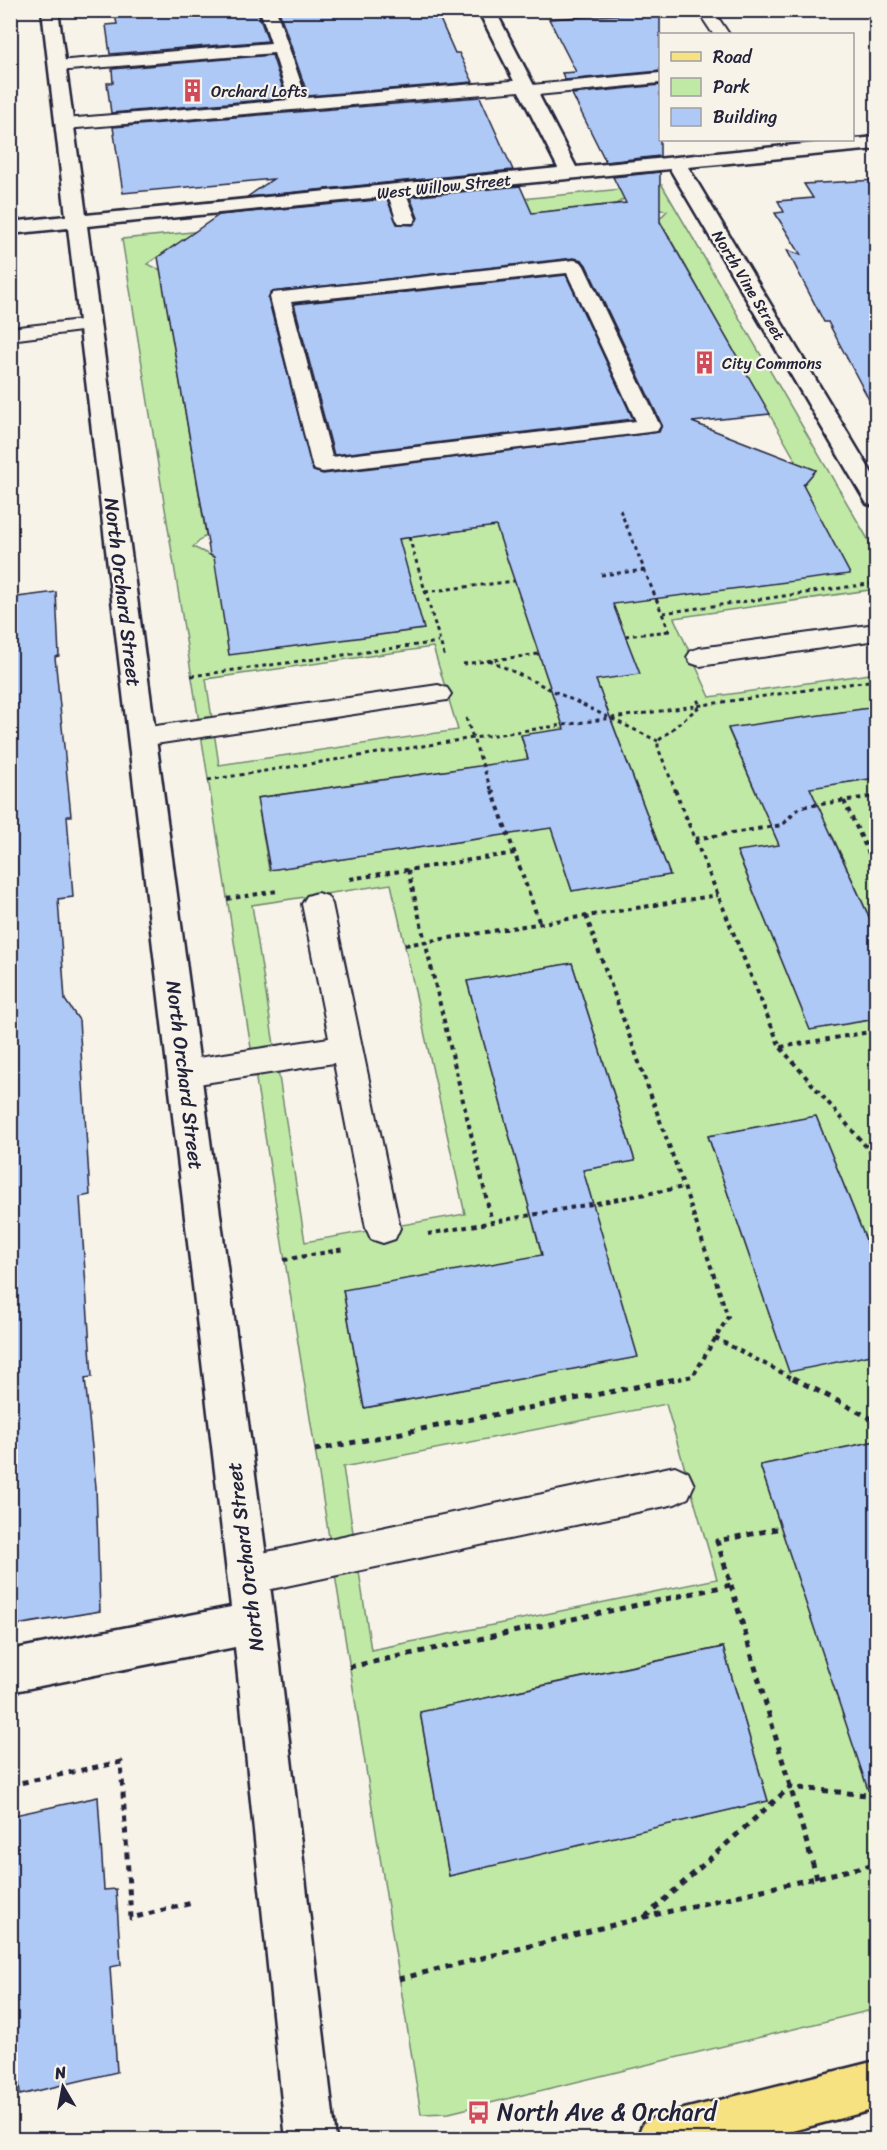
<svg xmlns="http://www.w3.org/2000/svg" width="887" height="2150" font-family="Sriracha,sans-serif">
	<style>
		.green { fill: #c0e9a5; stroke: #718670; stroke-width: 1.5; fill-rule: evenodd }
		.building { fill: #aec9f6; stroke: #22223b; stroke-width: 1.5; fill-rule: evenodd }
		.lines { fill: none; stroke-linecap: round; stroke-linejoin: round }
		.lane-casing { stroke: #22223b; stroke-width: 4 }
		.street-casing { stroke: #22223b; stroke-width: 5 }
		.primary-casing { stroke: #22223b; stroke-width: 5 }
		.path-far2 { stroke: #22223b; stroke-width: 3; stroke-dasharray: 4 4; stroke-linecap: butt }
		.path-far1 { stroke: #22223b; stroke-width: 4; stroke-dasharray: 4.5 4.5; stroke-linecap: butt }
		.path { stroke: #22223b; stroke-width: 5; stroke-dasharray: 6 6; stroke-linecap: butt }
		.lane { fill: #f7f3e8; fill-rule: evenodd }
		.street { fill: #f7f3e8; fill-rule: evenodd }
		.primary { fill: #f7e281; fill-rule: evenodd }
		.labels { text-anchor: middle; stroke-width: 4.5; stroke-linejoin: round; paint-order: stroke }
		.far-poi-label { font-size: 16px; fill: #22223b; stroke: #f7f3e8; text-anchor: start }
		.far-street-label { font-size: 16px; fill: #22223b; stroke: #f7f3e8 }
		.street-label { font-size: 20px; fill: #22223b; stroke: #f7f3e8 }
		.near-poi-label { font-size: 24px; fill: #22223b; stroke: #f7f3e8; text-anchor: start }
	</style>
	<rect width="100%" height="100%" fill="#f7f3e8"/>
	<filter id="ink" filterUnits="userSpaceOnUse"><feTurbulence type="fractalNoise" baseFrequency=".0167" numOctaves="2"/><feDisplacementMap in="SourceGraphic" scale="12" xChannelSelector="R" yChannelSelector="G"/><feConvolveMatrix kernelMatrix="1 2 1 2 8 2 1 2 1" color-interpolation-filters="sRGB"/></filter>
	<g filter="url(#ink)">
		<!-- green -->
		<path class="green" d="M662,185L876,553V589L674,618L710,697L876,673V707L728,729L757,795L876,778V808L873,809L876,816V932L833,837L737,852L810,1029L876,1019V1265L816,1116L708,1136L789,1371L876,1354V1441L760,1465L865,1778L876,1776V2009L449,2113L421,2114L122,239ZM627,197L667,211L659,219L797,463L816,470L790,499L770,491L251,557L239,569L193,547L206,535L161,270L147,264L177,244L432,216L435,224L616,204ZM433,647L458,730L219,765L206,679ZM612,722L670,875L572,891L521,736ZM465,768L485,838L269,870L257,798ZM391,884L465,1214L305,1242L252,905ZM572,963L635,1161L522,1181L467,981ZM343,1290L637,1357L364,1408ZM666,1404L717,1579L371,1650L343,1467ZM723,1647L768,1801L449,1875L420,1712Z"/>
		<!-- building -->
		<g class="building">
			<polygon points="114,10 219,10 221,16 258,13 268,41 110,54 106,25 117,24"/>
			<polygon points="436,10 455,53 459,53 473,82 308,96 279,11"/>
			<polygon points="660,12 660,71 565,80 562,73 576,72 549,19"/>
			<polygon points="272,55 286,98 111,113 107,83 113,83 112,69"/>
			<polygon points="660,85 660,156 606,162 572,94"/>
			<polygon points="480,97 513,170 247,197 273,179 123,193 113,127"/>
			<path d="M660,172V222L770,414L692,422L816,470L803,485L850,574L613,604L640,674L596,680L670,875L572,891L551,828L270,870L257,798L528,759L521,735L564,729L496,526L399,539L424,629L229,655L214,557L210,555L158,257L219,215L387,199L397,224L413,225L418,218L410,197L520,186L532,213L626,203L613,177ZM574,258L582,260L586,265L662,425L659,432L323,474L313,471L268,298L271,292Z"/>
			<polygon points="876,180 876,413 828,322 824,322 787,250 801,255 775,213 784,212 778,201 813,198 804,184"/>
			<polygon points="566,275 633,419 334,455 294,304"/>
			<polygon points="56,592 59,656 55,657 71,816 67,816 73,897 58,899 65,1000 79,1020 90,1195 80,1197 92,1377 85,1378 96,1487 100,1611 10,1626 10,598"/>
			<polygon points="876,707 876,778 810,788 876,932 876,1019 810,1030 737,851 779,845 728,728"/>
			<polygon points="572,963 635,1161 583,1170 638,1357 364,1408 343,1290 542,1255 467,981"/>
			<polygon points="816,1116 876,1265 876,1354 789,1372 708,1136"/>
			<polygon points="876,1441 876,1788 868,1790 760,1465"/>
			<polygon points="723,1647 768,1801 449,1876 420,1712"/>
			<polygon points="98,1797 104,1890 116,1889 121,1965 110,1967 117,2072 20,2095 19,2081 10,2082 10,1816"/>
		</g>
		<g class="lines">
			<defs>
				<g id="lane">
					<polygon points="260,10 276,10 306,98 524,80 530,81 532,85 660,73 660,83 527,96 521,95 519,91 65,129 59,128 56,124 59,120 65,119 289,100 274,53 57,71 49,66 57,61 271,43"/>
					<polygon points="697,10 713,10 729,34 713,34"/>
					<polygon points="396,185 403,187 405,191 416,219 413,223 399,223 396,219 387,191 389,187"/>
					<path d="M574,260L581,262L584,266L660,426L657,431L323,472L315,470L312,465L270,297L273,293ZM567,273L636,421L332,457L291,302Z"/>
					<polygon points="90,319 97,321 100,325 97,329 10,340 10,328"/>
					<polygon points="876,624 876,640 700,666 691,663 687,657 691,651 700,648"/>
					<polygon points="438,685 447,688 451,694 447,700 142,746 133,744 129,737 133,730 142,728"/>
					<polygon points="317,893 327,896 332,904 400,1228 395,1239 383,1243 371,1239 366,1228 334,1063 185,1086 174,1082 169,1073 174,1064 185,1060 329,1038 302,904 307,896"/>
					<polygon points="675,1466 688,1472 694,1485 688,1498 675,1504 248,1594 234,1589 229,1575 234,1561 248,1556"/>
				</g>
				<polygon id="street" points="42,10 58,10 86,215 558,168 478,10 495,10 576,167 876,137 876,149 688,167 876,480 876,506 867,504 864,499 670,169 87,226 275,1623 336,2140 286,2140 235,1647 10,1692 10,1650 231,1607 68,228 10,234 10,222 66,216"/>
				<polygon id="primary" points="876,2061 876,2109 758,2140 636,2140 643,2123 660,2115"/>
			</defs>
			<!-- lane casing -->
			<use href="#lane" class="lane-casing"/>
			<!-- street casing -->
			<use href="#street" class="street-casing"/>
			<!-- primary casing -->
			<use href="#primary" class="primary-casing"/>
			<!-- path-far2 -->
			<g class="path-far2">
				<polyline points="620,510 670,633"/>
				<polyline points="409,537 445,658"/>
				<polyline points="601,575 645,570"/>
				<polyline points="425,592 514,581"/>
				<polyline points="663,613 876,583"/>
				<polyline points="625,636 669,631"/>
				<polyline points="489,660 658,741"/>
				<polyline points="463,664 539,654"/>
				<polyline points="191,676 439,642"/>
				<polyline points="466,718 492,792"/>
				<polyline points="208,780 473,738 876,680"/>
				<polyline points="676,792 658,748 658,741 700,706 696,696"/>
			</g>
			<!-- path-far1 -->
			<g class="path-far1">
				<polyline points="492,790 540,924"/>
				<polyline points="675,790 780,1047 876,1158"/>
				<polyline points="844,801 876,868"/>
				<polyline points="695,839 782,825 800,807 876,796"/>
				<polyline points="408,870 492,1222"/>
				<polyline points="350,879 515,853"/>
				<polyline points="227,899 277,891"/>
				<polyline points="586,916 684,1187"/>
				<polyline points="405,945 718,895"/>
				<polyline points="781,1047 876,1031"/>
				<polyline points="428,1234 684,1187 728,1317 693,1376 674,1380"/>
				<polyline points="284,1260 344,1249"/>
				<polyline points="715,1338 796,1380"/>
			</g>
			<!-- path -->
			<g class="path">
				<polyline points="793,1378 876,1421"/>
				<polyline points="315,1450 681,1378"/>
				<polyline points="731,1585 817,1878"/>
				<polyline points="349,1667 731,1585 717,1541 781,1528"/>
				<polyline points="10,1785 121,1762 131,1918 192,1903"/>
				<polyline points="645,1917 790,1787 876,1796"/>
				<polyline points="399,1979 645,1917 876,1864"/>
			</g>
			<!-- lane -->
			<use href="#lane" class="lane"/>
			<!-- street -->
			<use href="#street" class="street"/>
			<!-- primary -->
			<use href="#primary" class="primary"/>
		</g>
	</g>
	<!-- icons -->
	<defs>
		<symbol id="building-bare" viewBox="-9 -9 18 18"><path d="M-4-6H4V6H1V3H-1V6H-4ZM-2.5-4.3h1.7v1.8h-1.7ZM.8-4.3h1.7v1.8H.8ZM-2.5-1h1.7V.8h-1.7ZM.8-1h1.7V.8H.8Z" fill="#d1495b" stroke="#f7f3e8" stroke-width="2.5" paint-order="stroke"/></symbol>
		<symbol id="bus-bare" viewBox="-9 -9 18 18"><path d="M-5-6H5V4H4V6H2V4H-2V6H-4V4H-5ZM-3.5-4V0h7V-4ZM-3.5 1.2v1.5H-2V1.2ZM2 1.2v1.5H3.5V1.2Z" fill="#d1495b" stroke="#f7f3e8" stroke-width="2.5" paint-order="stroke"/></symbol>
	</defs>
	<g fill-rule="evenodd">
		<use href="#building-bare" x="176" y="74" width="33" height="33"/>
		<use href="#building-bare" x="688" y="346" width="33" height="33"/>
		<use href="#bus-bare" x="462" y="2096" width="33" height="33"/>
	</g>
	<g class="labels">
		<!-- far-poi labels -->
		<g class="far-poi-label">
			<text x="211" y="97">Orchard Lofts</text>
			<text x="722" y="369">City Commons</text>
		</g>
		<!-- far-street labels -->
		<g class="far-street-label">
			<text transform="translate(444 186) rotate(-6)" y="6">West Willow Street</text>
			<text transform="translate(749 285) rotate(59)" y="6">North Vine Street</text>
		</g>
		<!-- street labels -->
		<g class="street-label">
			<text transform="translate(123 592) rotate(83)" y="7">North Orchard Street</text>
			<text transform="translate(185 1075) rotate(83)" y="7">North Orchard Street</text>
			<text transform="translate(245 1557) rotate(-97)" y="7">North Orchard Street</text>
		</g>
		<!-- near-poi labels -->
		<g class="near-poi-label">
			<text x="497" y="2120">North Ave &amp; Orchard</text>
		</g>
	</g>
	<!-- margin -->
	<rect width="887" height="2150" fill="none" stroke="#f7f3e8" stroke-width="36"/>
	<rect x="18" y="18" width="851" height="2114" fill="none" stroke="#22223b" stroke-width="2" filter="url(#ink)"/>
	<!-- legend -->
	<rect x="659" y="33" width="195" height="108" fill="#f7f3e8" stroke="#a29fa3" stroke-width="1.5"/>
	<rect x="671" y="52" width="30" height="9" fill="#f7e281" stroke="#a29fa3" stroke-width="1.5"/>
	<text x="713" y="63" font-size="18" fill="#22223b">Road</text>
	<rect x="671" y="78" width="30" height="18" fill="#c0e9a5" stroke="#a29fa3" stroke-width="1.5"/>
	<text x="713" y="93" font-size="18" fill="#22223b">Park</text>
	<rect x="671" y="108" width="30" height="18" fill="#aec9f6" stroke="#a29fa3" stroke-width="1.5"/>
	<text x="713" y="123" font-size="18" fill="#22223b">Building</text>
	<!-- north arrow -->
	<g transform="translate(63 2087) rotate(350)" stroke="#f7f3e8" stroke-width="4.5" paint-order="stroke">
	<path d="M0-4.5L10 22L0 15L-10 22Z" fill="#22223b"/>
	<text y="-9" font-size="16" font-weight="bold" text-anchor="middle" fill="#22223b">N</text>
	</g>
</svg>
